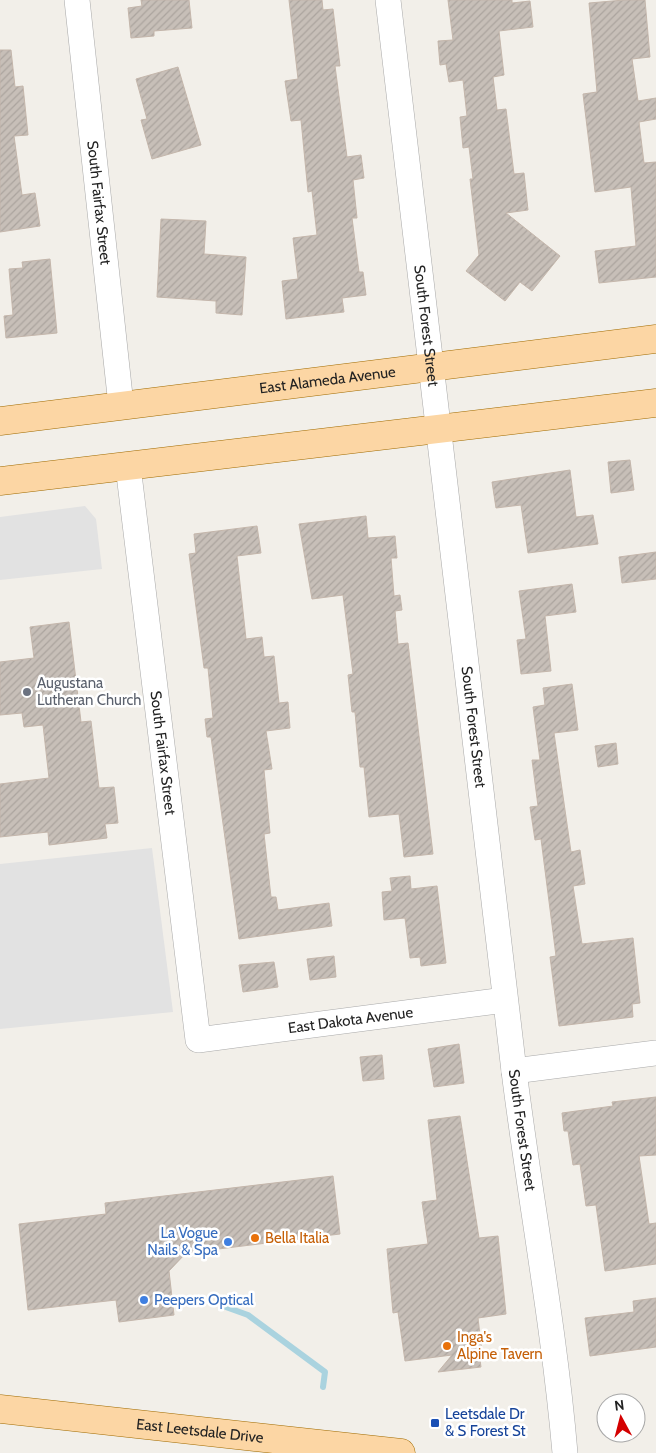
<svg xmlns="http://www.w3.org/2000/svg" width="656" height="1453" font-family="Cabin,sans-serif">
	<style>
		.parking { fill: #e2e2e2 }
		.lines { fill: none; stroke-linecap: round; stroke-linejoin: round }
		.stream { stroke: #aad3df; stroke-width: 6 }
		.building { fill: url(#building-hatch); stroke: #c4b6ab }
		.street-casing { stroke: #a9a9a9; stroke-width: 26 }
		.primary-casing { stroke: #a06b00; stroke-width: 29 }
		.street { stroke: #fff; stroke-width: 25 }
		.primary { stroke: #fcd6a4; stroke-width: 28 }
		.worship-dot { fill: #6b7280; stroke: #fff; stroke-width: 2 }
		.food-dot { fill: #e8710a; stroke: #fff; stroke-width: 2 }
		.shop-dot { fill: #3f7fe0; stroke: #fff; stroke-width: 2 }
		.transit-dot { fill: #1a4fb4; stroke: #fff; stroke-width: 2 }
		.labels { text-anchor: middle; stroke-width: 5; stroke-linejoin: round; paint-order: stroke }
		.street-label { font-size: 15px; fill: #222; stroke: #fff }
		.worship-label { font-size: 15px; fill: #5b616d; stroke: #fff; text-anchor: start }
		.shop-label { font-size: 15px; fill: #366cbe; stroke: #fff; text-anchor: end }
		.food-label { font-size: 15px; fill: #c56008; stroke: #fff; text-anchor: start }
		.transit-label { font-size: 15px; fill: #164399; stroke: #fff; text-anchor: start }
	</style>
	<defs>
		<pattern id="building-hatch" width="6" height="6" patternUnits="userSpaceOnUse" patternTransform="scale(1.25)"><rect width="6" height="6" fill="#c7bfb8"/><path d="M-1 1l2-2M0 6l6-6M5 7l2-2" fill="none" stroke="#aba49e"/></pattern>
	</defs>
	<rect width="100%" height="100%" fill="#f2efe9"/>
	<!-- parking -->
	<g class="parking">
		<polygon points="85,506 96,519 102,569 0,580 0,517"/>
		<polygon points="152,848 173,1012 0,1029 0,864"/>
	</g>
	<g class="lines">
		<!-- stream -->
		<polyline class="stream" points="223,1306 248,1315 325,1372 323,1387"/>
	</g>
	<!-- building -->
	<g class="building">
		<polygon points="141,0 189,0 192,28 154,31 154,36 131,38 128,8 142,6"/>
		<polygon points="289,0 322,0 323,10 333,9 340,66 335,66 347,157 361,155 364,178 353,180 357,218 352,218 359,272 363,272 366,295 342,298 344,312 286,319 282,281 298,279 293,238 317,235 312,191 308,192 301,120 291,121 285,81 298,79"/>
		<polygon points="448,0 512,0 512,3 530,1 533,27 499,31 504,75 493,77 497,110 506,109 514,174 524,173 528,210 506,213 560,256 532,291 520,282 505,301 466,271 479,255 470,179 473,179 469,147 463,148 460,117 467,116 463,80 449,82 446,64 440,65 438,41 453,40"/>
		<polygon points="624,0 645,0 650,57 632,59 638,101 656,98 656,119 639,122 644,163 656,162 656,277 599,283 595,251 636,246 631,187 595,192 583,94 597,92 589,3"/>
		<polygon points="0,50 11,50 15,87 23,86 28,135 14,136 22,195 35,193 40,226 0,232"/>
		<polygon points="178,67 201,145 152,159 141,120 147,119 136,79"/>
		<polygon points="161,219 206,221 204,254 246,257 242,315 216,313 216,301 157,297"/>
		<polygon points="50,259 57,333 6,338 4,316 13,315 9,269 23,268 22,262"/>
		<polygon points="630,460 634,490 611,493 608,462"/>
		<polygon points="570,470 576,517 593,515 598,544 528,553 521,505 496,508 492,482"/>
		<polygon points="366,516 368,538 395,536 397,558 391,558 394,596 400,595 402,610 395,611 398,644 408,643 433,854 404,857 399,814 369,817 364,767 360,767 355,712 352,712 348,675 353,674 343,595 312,599 299,524"/>
		<polygon points="257,526 261,553 237,556 246,639 262,637 264,657 274,656 279,703 288,702 290,728 266,731 272,769 264,770 270,833 264,834 271,897 276,897 278,910 329,903 332,926 239,939 211,737 207,737 205,719 213,718 208,668 204,668 189,554 196,553 194,534"/>
		<polygon points="656,552 656,579 622,583 619,557"/>
		<polygon points="572,584 576,612 545,616 551,671 521,674 517,640 526,639 519,591"/>
		<polygon points="69,622 81,722 91,721 99,788 114,787 118,823 105,824 107,838 49,845 48,832 0,837 0,784 49,778 43,725 24,727 22,713 0,715 0,662 34,658 30,627"/>
		<polygon points="572,684 578,730 554,733 571,852 580,850 585,884 573,886 582,944 633,938 640,1003 632,1004 633,1017 559,1026 550,957 556,956 541,839 535,840 530,807 538,806 532,760 540,760 533,707 545,705 543,688"/>
		<polygon points="616,743 618,764 598,767 595,746"/>
		<polygon points="410,876 411,889 437,886 446,963 421,966 420,957 410,958 405,918 384,920 382,892 392,891 390,878"/>
		<polygon points="334,956 336,977 310,980 307,959"/>
		<polygon points="274,962 278,987 243,992 239,965"/>
		<polygon points="459,1044 464,1083 434,1087 428,1049"/>
		<polygon points="382,1055 384,1079 363,1081 360,1057"/>
		<polygon points="656,1097 656,1155 639,1156 649,1224 656,1223 656,1264 605,1271 596,1205 586,1206 580,1164 573,1165 568,1131 564,1131 562,1113 613,1106 612,1102"/>
		<polygon points="460,1116 479,1238 498,1236 506,1314 478,1318 482,1352 479,1352 481,1367 438,1372 452,1355 405,1361 398,1312 393,1313 387,1249 428,1244 422,1202 437,1200 428,1120"/>
		<polygon points="333,1176 340,1234 186,1253 169,1271 174,1315 119,1322 116,1300 28,1310 19,1224 106,1214 105,1203"/>
		<polygon points="656,1298 656,1347 590,1356 585,1318 634,1312 633,1301"/>
	</g>
	<g class="lines">
		<defs>
			<g id="street">
				<path id="s1" d="M77,0L121,405"/>
				<path id="s2" d="M388,0L514,1071C530,1199 554,1325 565,1453"/>
				<path id="s3" d="M128,466L198,1040L505,1000"/>
				<polyline points="514,1071 656,1053"/>
			</g>
			<g id="primary">
				<path id="s4" d="M0,421L656,339"/>
				<polyline points="0,481 656,403"/>
				<path id="s5" d="M0,1409L401,1453"/>
			</g>
		</defs>
		<!-- street casing -->
		<use href="#street" class="street-casing"/>
		<!-- primary casing -->
		<use href="#primary" class="primary-casing"/>
		<!-- street -->
		<use href="#street" class="street"/>
		<!-- primary -->
		<use href="#primary" class="primary"/>
	</g>
	<!-- markers -->
	<circle class="worship-dot" cx="27" cy="692" r="5"/>
	<g class="food-dot">
		<circle cx="255" cy="1238" r="5"/>
		<circle cx="447" cy="1346" r="5"/>
	</g>
	<g class="shop-dot">
		<circle cx="228" cy="1242" r="5"/>
		<circle cx="144" cy="1300" r="5"/>
	</g>
	<rect class="transit-dot" x="430" y="1418" width="10" height="10" rx="2.5"/>
	<g class="labels">
		<!-- street labels -->
		<g class="street-label">
			<text dy="5" stroke="none"><textPath href="#s1" startOffset="204">South Fairfax Street</textPath></text>
			<text dy="5" stroke="none"><textPath href="#s2" startOffset="328">South Forest Street</textPath></text>
			<text dy="5" stroke="none"><textPath href="#s4" startOffset="330">East Alameda Avenue</textPath></text>
			<text dy="5" stroke="none"><textPath href="#s2" startOffset="732">South Forest Street</textPath></text>
			<text dy="5" stroke="none"><textPath href="#s3" startOffset="289">South Fairfax Street</textPath></text>
			<text dy="5" stroke="none"><textPath href="#s3" startOffset="732">East Dakota Avenue</textPath></text>
			<text dy="5" stroke="none"><textPath href="#s2" startOffset="1138">South Forest Street</textPath></text>
			<text dy="5" stroke="none"><textPath href="#s5" startOffset="201">East Leetsdale Drive</textPath></text>
		</g>
		<!-- worship labels -->
		<g class="worship-label">
			<text x="37" y="688">Augustana<tspan x="37" dy="17">Lutheran Church</tspan></text>
		</g>
		<!-- shop labels -->
		<g class="shop-label">
			<text x="218" y="1238">La Vogue<tspan x="218" dy="17">Nails &amp; Spa</tspan></text>
			<text x="154" y="1305" text-anchor="start">Peepers Optical</text>
		</g>
		<!-- food labels -->
		<g class="food-label">
			<text x="265" y="1243">Bella Italia</text>
			<text x="457" y="1342">Inga's<tspan x="457" dy="17">Alpine Tavern</tspan></text>
		</g>
		<!-- transit labels -->
		<g class="transit-label">
			<text x="445" y="1419">Leetsdale Dr<tspan x="445" dy="17">&amp; S Forest St</tspan></text>
		</g>
	</g>
	<!-- north arrow -->
	<g transform="translate(621 1418) rotate(353)"><circle r="24" fill="#ffffff" stroke="#a7a7a7"/>
	<path d="M0-4L9 19L0 12L-9 19Z" fill="#d40000"/>
	<text y="-8" font-size="14" font-weight="bold" text-anchor="middle" fill="#222222">N</text>
	</g>
</svg>
